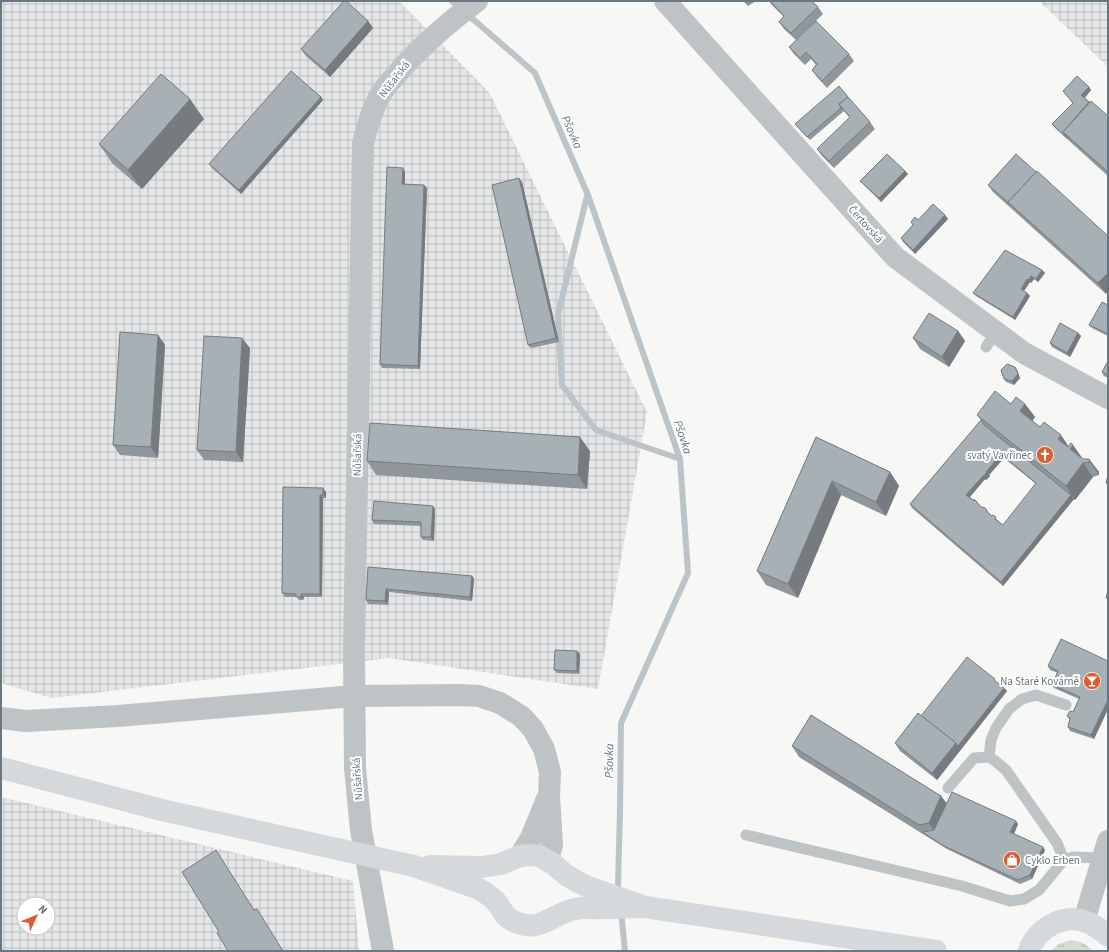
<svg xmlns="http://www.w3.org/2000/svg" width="1109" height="952" font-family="'Source Sans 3',sans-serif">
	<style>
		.industrial { fill: url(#industrial-grid); fill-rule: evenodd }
		.grass { fill: url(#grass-tufts) }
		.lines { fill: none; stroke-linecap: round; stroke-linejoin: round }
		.stream { stroke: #bac4c9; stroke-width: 6 }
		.lane { stroke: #bec3c6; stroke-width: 11 }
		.street { stroke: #bec3c6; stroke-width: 22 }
		.primary { stroke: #d5d9dc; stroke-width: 22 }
		.wall { fill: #90979c; fill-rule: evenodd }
		.shaded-wall { fill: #757b7f }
		.building { fill: #a7b0b5; stroke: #757b7f; fill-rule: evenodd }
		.labels { text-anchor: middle; stroke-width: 4; stroke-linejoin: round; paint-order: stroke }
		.street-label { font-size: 11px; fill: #677784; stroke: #fff }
		.poi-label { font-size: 11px; fill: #677784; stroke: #fff; text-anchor: end }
		.water-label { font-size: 12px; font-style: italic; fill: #637780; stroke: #fff }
	</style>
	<defs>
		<pattern id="industrial-grid" width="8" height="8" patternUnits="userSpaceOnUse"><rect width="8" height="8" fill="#e5e6e6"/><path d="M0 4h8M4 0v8" fill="none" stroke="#bdbfc0"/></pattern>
		<pattern id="grass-tufts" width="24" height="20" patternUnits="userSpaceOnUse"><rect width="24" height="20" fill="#d7dcd4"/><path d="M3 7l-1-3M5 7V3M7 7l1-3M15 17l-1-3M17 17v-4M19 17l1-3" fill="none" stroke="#b2b7b2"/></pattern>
	</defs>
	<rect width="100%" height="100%" fill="#f7f7f5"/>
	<!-- industrial -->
	<g class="industrial">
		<polygon points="1,1 399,1 489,92 647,412 598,689 389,658 51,698 1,683"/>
		<polygon points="1039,1 1108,1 1108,67"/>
		<path d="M1,797L353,881L359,951H1ZM24,904H48V928H24Z"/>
	</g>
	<!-- grass -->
	<path class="grass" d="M1070,940C1079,941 1086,943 1092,951H1051L1057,945Z"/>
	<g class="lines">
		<!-- stream -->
		<g class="stream">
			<polyline points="452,1 535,73 588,195 680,459 688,573 621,723 620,811 618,885 619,894"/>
			<polyline points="587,196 558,314 562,385 596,430 680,459"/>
			<polyline points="621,911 625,951"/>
		</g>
		<!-- lane -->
		<g class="lane">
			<polyline points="986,347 996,332"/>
			<polyline points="989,757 991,740 996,728 1009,709 1022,699 1036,695 1066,705"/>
			<polyline points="948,788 974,758 989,757 994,760 1006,770 1057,843 1064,860"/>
			<polyline points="746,835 962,886 1010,901 1024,899 1039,890 1064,860 1073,857 1102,858"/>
		</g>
		<!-- street -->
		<g class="street">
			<polyline points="665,1 895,257 1024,353 1108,398"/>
			<polyline points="1,718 26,721 118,716 354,696 460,695 479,696 500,703 521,716 533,729 544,749 550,772 549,796 552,845 548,860"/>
			<polyline points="520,856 531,838 547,799"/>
			<polyline points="1084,921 1108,841"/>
			<path d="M383,951L361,830L355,768L354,650L363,143C368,125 372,108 382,92C386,86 391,80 396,75C419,47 448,23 477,1"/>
		</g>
		<!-- primary -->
		<g class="primary">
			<path d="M1,768L162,810L414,866L477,888C484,892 492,896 497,903C504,912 505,919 518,923C541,932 554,913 575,909C583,907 592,909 600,908C615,908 630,907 645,907"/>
			<polyline points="430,866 482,867 501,864 520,856 529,855 539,856 552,863 566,875 578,882 588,887 645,907 936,951"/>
			<path d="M1029,951C1036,929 1062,914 1084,921C1094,924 1101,930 1108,936"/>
		</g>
	</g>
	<!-- wall -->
	<g class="wall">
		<polygon points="743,1 756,1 748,6"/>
		<polygon points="769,1 812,1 818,7 823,14 796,40 784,29 779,22 784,17 771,4"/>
		<polygon points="368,21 373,28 330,77 306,56 301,49"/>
		<polygon points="789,47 849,54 854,61 827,88 817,77 812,70 816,65 811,59 805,65 794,54"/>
		<polygon points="1089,87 1091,90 1085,98 1108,116 1108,176 1055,128 1052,124 1073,103 1063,91"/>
		<polygon points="321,97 323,100 241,194 212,168 209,164"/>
		<polygon points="848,97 870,122 875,129 834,168 822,156 817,149 850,118 844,111 810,140 795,124"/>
		<polygon points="204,119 142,189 112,163 99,144"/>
		<polygon points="1016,154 1106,294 993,192 988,185"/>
		<polygon points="403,168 405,172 405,184 424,185 427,188 420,369 382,368 380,364"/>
		<polygon points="905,171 908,174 881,202 860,181"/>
		<polygon points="522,182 559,342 531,348 528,345"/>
		<polygon points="945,215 948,219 915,254 903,242 901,238 913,225 911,222 918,220"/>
		<polygon points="1042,270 1045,273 1038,282 1034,279 1031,283 1030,282 1024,291 1027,293 1030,296 1015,320 976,296 973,293"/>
		<polygon points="1108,305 1108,336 1092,328 1089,325"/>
		<polygon points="958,331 965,341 949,367 920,349 913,338"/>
		<polygon points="1078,333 1081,336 1070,357 1052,347 1050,343"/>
		<polygon points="158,335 165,345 158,458 120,455 113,445"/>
		<polygon points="250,348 243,462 204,460 197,450"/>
		<polygon points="1108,361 1108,378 1104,376 1102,372"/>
		<polygon points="1017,370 1020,378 1014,385 1006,382 1004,379"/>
		<path d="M1011,404H1025L1035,417L1032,421L1040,427L1061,435L1068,446L1083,459H1089L1099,472V475L1093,477L1075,500L1074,499L1003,586L912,508L910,504L981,420L977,415ZM1004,458L1036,484L1003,525L998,521H999L989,514L987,510L983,508L980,506L977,502L974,501L970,497L985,479L986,480L990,476L989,475Z"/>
		<polygon points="816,437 890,472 899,486 886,516 841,495 798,598 766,585 757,571"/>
		<polygon points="590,451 587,489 376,475 367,461"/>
		<polygon points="283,487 326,492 326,498 323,498 322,597 304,597 303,600 299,600 297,597 285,597 282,593"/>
		<polygon points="435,509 434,541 423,540 421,537 421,526 374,524 372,520"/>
		<polygon points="368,567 472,576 474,579 472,601 389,592 388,605 368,604 366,600"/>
		<polygon points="580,654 579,674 557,673 554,670"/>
		<polygon points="1108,661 1108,709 1094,739 1070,731 1068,727 1070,720 1067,716 1073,712 1079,699 1054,688 1052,685 1058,673 1050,670 1048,666"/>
		<polygon points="997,682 1007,691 937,780 900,751 895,743 921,716"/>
		<polygon points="792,746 941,796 946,803 1018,824 1014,834 1043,847 1045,850 1032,879 1020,884 947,849 799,757"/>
	</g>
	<!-- shaded-wall -->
	<g class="shaded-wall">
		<polygon points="368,21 373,28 330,77 325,70"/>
		<polygon points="1089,87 1091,90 1084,98 1081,95"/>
		<polygon points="321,97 323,100 241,194 239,190"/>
		<polygon points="190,99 204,119 142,189 128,170"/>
		<polygon points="403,168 405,172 405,188 402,184"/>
		<polygon points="905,171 908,174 881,202 879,198"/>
		<polygon points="519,178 522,182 559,342 556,338"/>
		<polygon points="424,185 427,188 420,369 418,366"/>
		<polygon points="945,215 948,219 915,254 913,250"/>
		<polygon points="1042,270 1045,273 1038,282 1036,279"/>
		<polygon points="1108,273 1108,291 1106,294 1098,283"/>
		<polygon points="1031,276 1034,279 1031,283 1029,280"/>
		<polygon points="1027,279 1030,282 1023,292 1021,289"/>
		<polygon points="1027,293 1030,296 1015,320 1013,317"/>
		<polygon points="958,331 965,341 949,367 942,357"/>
		<polygon points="1078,333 1081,336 1070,357 1067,353"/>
		<polygon points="158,335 165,345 158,458 151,447"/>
		<polygon points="242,338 250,348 243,462 236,452"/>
		<polygon points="1015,367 1017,370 1020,378 1014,385 1012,381"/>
		<polygon points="1025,404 1035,417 1030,425 1020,411"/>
		<polygon points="1061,435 1070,449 1058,439"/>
		<polygon points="580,437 590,451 587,489 578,475"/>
		<polygon points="1073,445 1083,459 1070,449"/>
		<polygon points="1001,454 1004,458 989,475 990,476 986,480 983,477 986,472"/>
		<polygon points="1089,459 1099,472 1099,475 1090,462"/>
		<polygon points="1083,463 1093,477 1075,500 1066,486"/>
		<polygon points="890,472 899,486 886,516 876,502"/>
		<polygon points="983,476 985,479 969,498 966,495"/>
		<polygon points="832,481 841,495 798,598 788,584"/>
		<polygon points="323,488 326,492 326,498 323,495"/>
		<polygon points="320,495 323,498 322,597 320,594"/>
		<polygon points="1071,495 1074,499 1003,586 1001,582"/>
		<polygon points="433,506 435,509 434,541 431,537"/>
		<polygon points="472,576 474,579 472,601 470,597"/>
		<polygon points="386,589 389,592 388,605 385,601"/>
		<polygon points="301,594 304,597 303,600 301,597"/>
		<polygon points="577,651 580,654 579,674 577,671"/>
		<polygon points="1004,688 1007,691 937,780 932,773 956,743"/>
		<polygon points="1108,700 1108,709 1094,739 1091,735"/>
		<polygon points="941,796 949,806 936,834 929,823"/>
		<polygon points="1016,821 1018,824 1013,836 1010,832"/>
		<polygon points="1043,847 1045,850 1032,879 1030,875"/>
	</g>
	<!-- building -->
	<g class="building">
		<polygon points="344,1 346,1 368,21 325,70 301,49"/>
		<polygon points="770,1 812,1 818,7 791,33 779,22 784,16"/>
		<polygon points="816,21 849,54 822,81 812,70 817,64 806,52 800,58 789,47"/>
		<polygon points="291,71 321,97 239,190 209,164"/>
		<polygon points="161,74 190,99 128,170 99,144"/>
		<polygon points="1077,76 1089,87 1081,95 1089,102 1063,132 1068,139 1052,124 1073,103 1063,91"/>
		<polygon points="839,86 848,97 839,104 841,108 807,137 795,124"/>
		<polygon points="848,97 870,122 829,161 817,149 850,117 839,104"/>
		<polygon points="1091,101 1108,116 1108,172 1063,132"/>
		<polygon points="887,154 905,171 879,198 860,181"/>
		<polygon points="1016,154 1036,172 1008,202 1011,205 988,185"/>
		<polygon points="387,167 403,168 402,184 424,185 418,366 380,364"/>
		<polygon points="1037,171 1108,236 1108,273 1098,283 1008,202"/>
		<polygon points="519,178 556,338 528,345 492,185"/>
		<polygon points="933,204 945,215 913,250 901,238 913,225 911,222 915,217 918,220"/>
		<polygon points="1005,250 1042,270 1036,279 1031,276 1029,280 1027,279 1021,289 1027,293 1013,317 973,293"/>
		<polygon points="1102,302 1108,305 1108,334 1089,325"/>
		<polygon points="929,313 958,331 942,357 913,338"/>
		<polygon points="1060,323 1078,333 1067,353 1050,343"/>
		<polygon points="120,332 158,335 151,447 113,445"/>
		<polygon points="204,336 242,338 236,452 197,450"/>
		<polygon points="1108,361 1108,375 1102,372"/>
		<polygon points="1007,364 1015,367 1018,374 1012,381 1004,379 1001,370"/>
		<polygon points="995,391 1011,404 1016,397 1025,404 1020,411 1040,427 1044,422 1061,435 1058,439 1068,447 1071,443 1073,445 1070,449 1083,459 1089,459 1090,462 1083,463 1066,486 977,415"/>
		<path d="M981,420L984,425L1071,495L1001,582L910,504ZM1001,454L1036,483L1003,525L995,519L996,517L993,515L992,516L986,511L987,510L984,507L983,508L977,503V502L974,499V501L966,495L983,476V477L987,472H986Z"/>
		<polygon points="370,423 580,437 578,475 367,461"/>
		<polygon points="816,437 890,472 876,502 832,481 788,584 757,571"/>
		<polygon points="1108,475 1108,484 1106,483"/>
		<polygon points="283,487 323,488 323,495 320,495 320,594 301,594 301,597 296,597 296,594 282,593"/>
		<polygon points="374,501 433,506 431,537 421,537 421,522 372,520"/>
		<polygon points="368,567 472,576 470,597 386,589 385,601 366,600"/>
		<polygon points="1108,590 1108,598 1106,598"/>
		<polygon points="1061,639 1108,661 1108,700 1091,735 1068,727 1070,718 1067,716 1070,711 1073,712 1080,697 1052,685 1058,671 1048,666"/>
		<polygon points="555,650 577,651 577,671 554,670"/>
		<polygon points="967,657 995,679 994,680 1004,688 958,746 956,743 921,716"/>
		<polygon points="918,713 956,743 932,773 895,743"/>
		<polygon points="811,715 941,796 929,823 919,825 792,746"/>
		<polygon points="952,792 1016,821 1010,832 1043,847 1030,875 1018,880 944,846 922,832 934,830"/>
		<polygon points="216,850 254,910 257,909 283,951 228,951 217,933 219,932 182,872"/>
	</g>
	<!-- icons -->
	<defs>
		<symbol id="church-disc" viewBox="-11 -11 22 22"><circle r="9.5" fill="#dd5d2f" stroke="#fff"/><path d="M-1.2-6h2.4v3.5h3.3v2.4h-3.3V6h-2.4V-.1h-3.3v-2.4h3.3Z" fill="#fff"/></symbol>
		<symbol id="bar-disc" viewBox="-11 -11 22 22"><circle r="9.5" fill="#dd5d2f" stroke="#fff"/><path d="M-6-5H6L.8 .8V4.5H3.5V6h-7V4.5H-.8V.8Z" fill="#fff"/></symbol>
		<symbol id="shop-disc" viewBox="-11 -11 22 22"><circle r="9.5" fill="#dd5d2f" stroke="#fff"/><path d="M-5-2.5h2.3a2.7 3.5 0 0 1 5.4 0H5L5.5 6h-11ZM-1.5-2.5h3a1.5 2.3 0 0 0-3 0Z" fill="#fff"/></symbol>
	</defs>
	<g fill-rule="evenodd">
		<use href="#church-disc" x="1035" y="445" width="20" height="20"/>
		<use href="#bar-disc" x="1082" y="671" width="20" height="20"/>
		<use href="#shop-disc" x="1002" y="850" width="20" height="20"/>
	</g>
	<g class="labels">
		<!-- street labels -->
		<g class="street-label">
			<text transform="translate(394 79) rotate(-52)" y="4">Nůšařská</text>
			<text transform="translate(866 224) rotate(48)" y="4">Čertovská</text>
			<text transform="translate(357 455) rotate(-89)" y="4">Nůšařská</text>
			<text transform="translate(357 779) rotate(-94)" y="4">Nůšařská</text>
		</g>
		<!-- poi labels -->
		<g class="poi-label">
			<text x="1032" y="459">svatý Vavřinec</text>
			<text x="1079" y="685">Na Staré Kovárně</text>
			<text x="1025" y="864" text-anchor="start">Cyklo Erben</text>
		</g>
		<!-- water labels -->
		<g class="water-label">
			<text transform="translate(572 132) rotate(66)" y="4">Pšovka</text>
			<text transform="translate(683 437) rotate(72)" y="4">Pšovka</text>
			<text transform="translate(609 761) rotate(-89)" y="4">Pšovka</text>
		</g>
	</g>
	<!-- border -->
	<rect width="1109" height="952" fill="none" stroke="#677784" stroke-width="4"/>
	<!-- north arrow -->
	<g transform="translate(36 916) rotate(46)"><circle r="19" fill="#ffffff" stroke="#c2c9ce"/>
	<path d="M0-3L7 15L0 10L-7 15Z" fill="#dd5d2f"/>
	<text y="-6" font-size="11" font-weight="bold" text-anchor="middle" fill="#677784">N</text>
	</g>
</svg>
